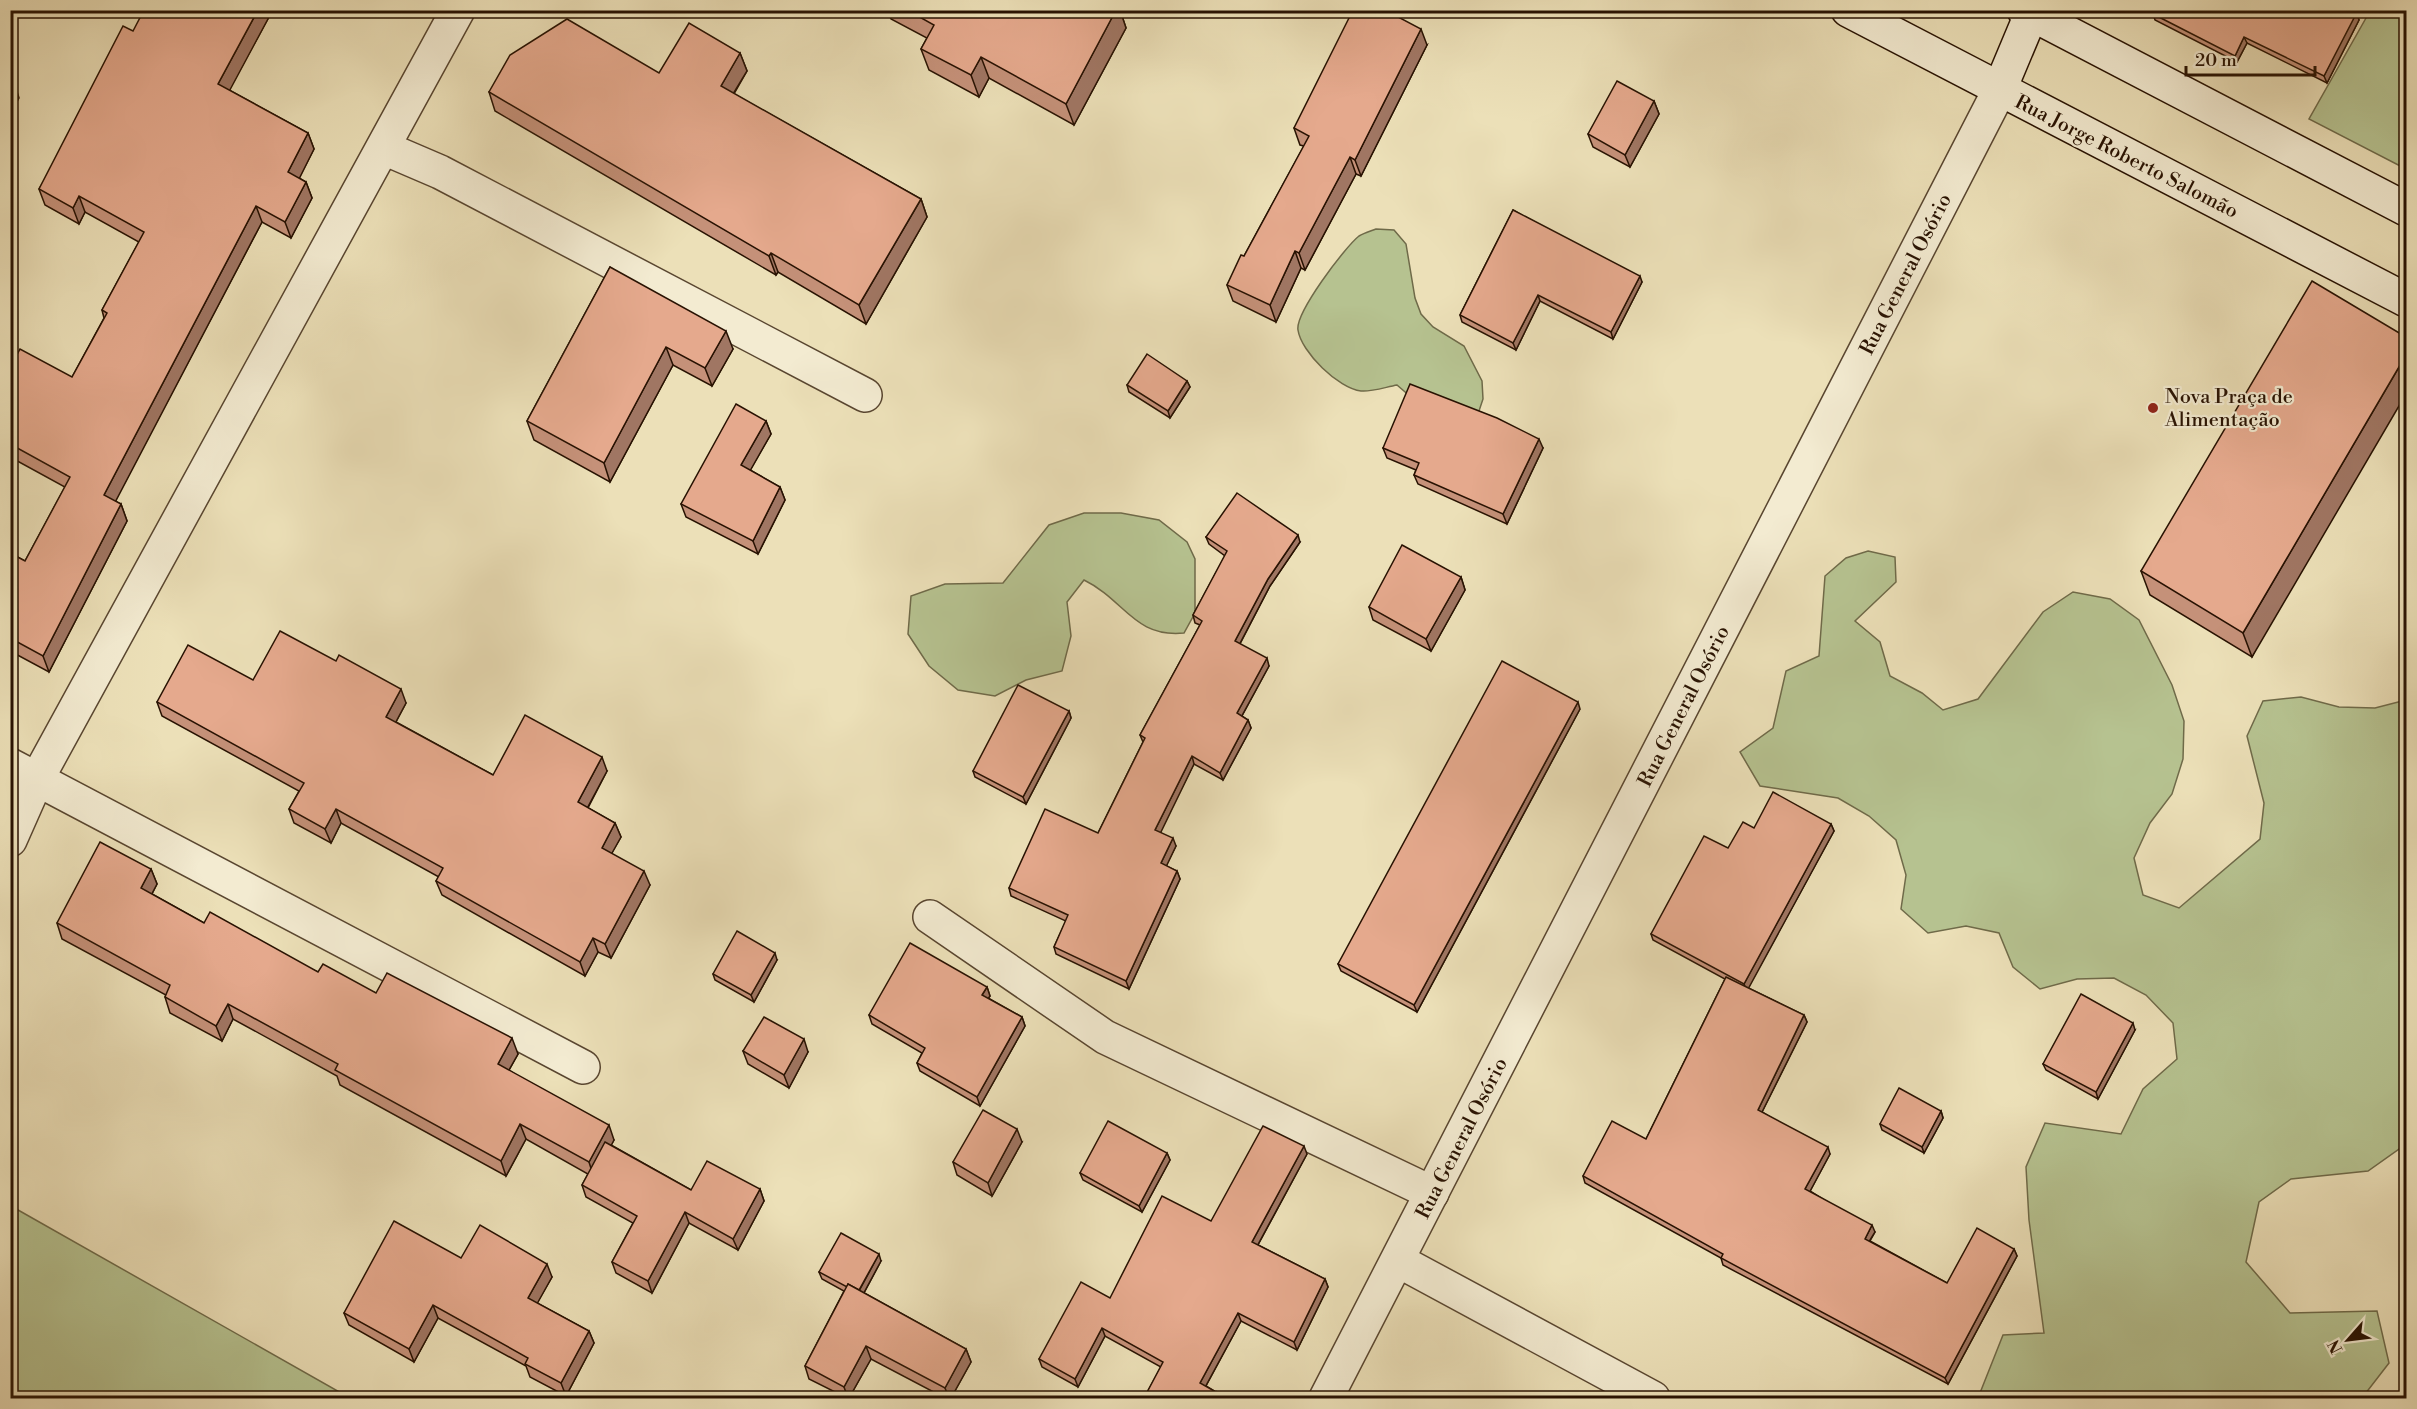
<svg xmlns="http://www.w3.org/2000/svg" width="2417" height="1409" font-family="'Libre Bodoni',serif">
	<style>
		.green { fill: #b6c290; stroke: #6f6a49; stroke-width: 1.5 }
		.lines { fill: none; stroke-linecap: round; stroke-linejoin: round }
		.street-casing { stroke: #594630; stroke-width: 36 }
		.secondary-casing { stroke: #281202; stroke-width: 36 }
		.street { stroke: #f3ebd1; stroke-width: 33 }
		.secondary { stroke: #f3ebd1; stroke-width: 33 }
		.wall { fill: #c59179; stroke: #281202; stroke-width: 1.5 }
		.shaded-wall { fill: #a07663; stroke: #281202; stroke-width: 1.5 }
		.building { fill: #e5a98d; stroke: #281202; stroke-width: 1.5 }
		.poi-dot { fill: #8f2418; stroke: #f3ebd1; stroke-width: 2 }
		.labels { text-anchor: middle; stroke-width: 4.5; stroke-linejoin: round; paint-order: stroke }
		.street-label { font-size: 20px; fill: #281202; stroke: #f3ebd1 }
		.poi-label { font-size: 20px; fill: #281202; stroke: #f3ebd1; text-anchor: start }
	</style>
	<rect width="100%" height="100%" fill="#ece0b8"/>
	<filter id="stains"><feTurbulence type="fractalNoise" baseFrequency=".00333" numOctaves="4"/><feColorMatrix values="0 0 0 0 .2 0 0 0 0 .09 0 0 0 0 .02 0 0 0 .5 -.17"/></filter>
	<radialGradient id="worn" r=".72"><stop offset=".6" stop-color="#630" stop-opacity="0"/><stop offset="1" stop-color="#630" stop-opacity=".3"/></radialGradient>
	<!-- green -->
	<g class="green">
		<polygon points="2370,11 2406,11 2406,169 2309,119"/>
		<path d="M1376,229L1394,230L1406,244L1415,298L1421,314L1433,327L1464,346L1482,381L1483,399L1477,417L1426,410L1397,385C1386,387 1371,392 1361,391C1339,389 1301,352 1298,330C1295,313 1345,247 1359,236C1364,233 1371,231 1376,229Z"/>
		<path d="M1084,513H1121L1159,520L1187,542L1195,559V613L1184,633C1134,638 1125,600 1084,580L1067,602L1071,636L1062,671L1026,680L995,696L958,690L929,666L908,634L911,596L945,584L1003,583L1049,525Z"/>
		<polygon points="1868,551 1895,557 1896,582 1855,621 1880,642 1890,676 1922,693 1943,710 1978,699 2043,612 2073,592 2110,599 2139,620 2172,685 2184,721 2183,759 2172,794 2150,823 2134,858 2143,895 2179,908 2260,839 2264,803 2247,736 2263,701 2301,697 2339,707 2375,708 2406,700 2406,1144 2368,1171 2291,1179 2259,1202 2246,1262 2290,1313 2377,1311 2389,1363 2362,1398 2304,1396 2300,1398 1978,1398 2003,1335 2044,1333 2029,1220 2026,1167 2045,1123 2121,1134 2143,1089 2177,1059 2173,1023 2146,995 2114,978 2077,979 2040,989 2013,967 1999,933 1966,926 1928,933 1901,909 1906,875 1896,840 1869,816 1838,798 1760,786 1740,752 1773,728 1786,671 1819,656 1825,576 1846,558"/>
		<polygon points="11,1206 350,1398 11,1398"/>
	</g>
	<g class="lines">
		<defs>
			<g id="street">
				<polyline points="384,148 440,172 865,395"/>
				<polyline points="10,765 583,1067"/>
				<polyline points="10,840 37,779 458,10"/>
				<polyline points="930,917 1105,1037 1432,1193"/>
				<polyline points="1399,1261 1653,1398"/>
				<polyline points="1326,1398 1999,91"/>
			</g>
			<g id="secondary">
				<polyline points="1848,10 2406,300"/>
				<polyline points="2024,10 2406,209"/>
				<polyline points="1999,91 2033,10"/>
			</g>
		</defs>
		<!-- street casing -->
		<use href="#street" class="street-casing"/>
		<!-- secondary casing -->
		<use href="#secondary" class="secondary-casing"/>
		<!-- street -->
		<use href="#street" class="street"/>
		<!-- secondary -->
		<use href="#secondary" class="secondary"/>
	</g>
	<!-- wall -->
	<g class="wall">
		<polygon points="887,10 1120,10 1126,28 1074,125 989,78 979,97 929,70 921,49 927,38 891,19"/>
		<polygon points="2154,10 2361,10 2358,17 2359,20 2327,83 2247,43 2237,62 2155,20 2153,14"/>
		<polygon points="269,17 229,90 308,133 314,149 299,178 306,182 312,198 291,238 262,222 115,501 121,504 127,521 49,672 10,651 10,553 25,561 65,487 10,457 10,368 72,377 104,318 102,310 139,242 85,212 79,224 45,205 39,189 133,31"/>
		<polygon points="1427,45 1361,176 1356,174 1305,270 1301,268 1276,322 1233,301 1227,285 1244,256 1304,146 1300,145 1294,128"/>
		<polygon points="740,53 747,71 734,94 921,199 927,217 866,324 778,272 776,275 495,111 489,92 659,73"/>
		<polygon points="1654,101 1659,114 1630,167 1593,147 1588,134"/>
		<polygon points="1513,210 1642,282 1613,339 1540,301 1516,350 1462,322 1460,315"/>
		<polygon points="610,267 733,349 712,386 673,365 610,482 534,440 527,421"/>
		<polygon points="2406,337 2252,657 2150,595 2141,571"/>
		<polygon points="1187,381 1190,387 1170,418 1129,392 1127,385"/>
		<polygon points="766,421 771,434 750,470 780,487 785,500 758,554 686,517 681,504"/>
		<polygon points="1383,448 1543,448 1507,524 1418,484 1414,475 1416,470 1387,458"/>
		<polygon points="1206,537 1300,542 1270,586 1240,644 1269,666 1242,716 1248,720 1251,728 1223,780 1194,764 1160,832 1176,846 1166,866 1177,871 1180,879 1129,989 1056,954 1054,947 1066,921 1011,896 1009,888 1098,833 1143,742 1140,735 1200,625 1195,623 1193,615 1225,556 1209,544"/>
		<polygon points="1461,577 1465,590 1431,651 1373,620 1369,607"/>
		<polygon points="253,680 406,703 396,722 493,775 607,771 588,808 615,823 621,837 611,854 650,885 611,958 598,952 585,976 442,895 436,881 439,877 341,823 331,843 294,823 289,809 299,791 162,716 157,702"/>
		<polygon points="1580,709 1417,1012 1341,971 1338,964"/>
		<polygon points="1069,711 1071,718 1026,804 975,777 973,771"/>
		<polygon points="1831,824 1834,831 1748,988 1804,1015 1807,1022 1762,1112 1830,1154 1810,1191 1875,1232 1870,1241 1947,1283 2014,1249 2017,1256 1948,1384 1723,1265 1721,1258 1585,1183 1583,1176 1646,1139 1725,979 1653,940 1651,934 1728,848 1754,828"/>
		<polygon points="151,869 157,884 152,894 204,923 318,972 376,993 518,1054 509,1070 614,1140 611,1145 691,1190 760,1189 764,1201 738,1250 689,1223 652,1293 616,1273 612,1262 633,1223 586,1197 582,1185 588,1174 526,1139 506,1176 340,1085 337,1076 233,1019 222,1041 170,1013 165,997 166,995 62,939 57,923"/>
		<polygon points="777,960 754,1002 715,980 713,974"/>
		<polygon points="987,987 990,996 988,998 1022,1017 1025,1026 980,1106 920,1071 917,1063 922,1053 872,1024 869,1015"/>
		<polygon points="2135,1030 2098,1099 2046,1070 2043,1064"/>
		<polygon points="743,1051 808,1052 789,1088 748,1064"/>
		<polygon points="1941,1111 1943,1118 1924,1153 1882,1130 1880,1124"/>
		<polygon points="1022,1142 992,1196 957,1175 953,1162"/>
		<polygon points="1167,1153 1170,1160 1142,1212 1083,1180 1080,1173"/>
		<polygon points="1307,1154 1258,1245 1325,1279 1328,1287 1297,1350 1241,1321 1206,1386 1216,1392 1218,1398 1144,1398 1161,1367 1105,1336 1078,1387 1042,1367 1039,1359 1110,1298 1211,1221"/>
		<polygon points="461,1258 552,1277 537,1303 589,1331 594,1343 566,1396 530,1377 526,1366 438,1318 414,1362 349,1325 344,1313"/>
		<polygon points="881,1261 864,1293 966,1349 971,1362 951,1398 945,1398 871,1359 849,1398 847,1398 809,1379 805,1366 844,1291 822,1279 819,1272"/>
	</g>
	<!-- shaded-wall -->
	<g class="shaded-wall">
		<polygon points="258,10 266,10 269,17 224,101 218,84"/>
		<polygon points="1116,10 1120,10 1126,28 1074,125 1066,104"/>
		<polygon points="2355,10 2361,10 2358,17 2359,20 2327,83 2324,76"/>
		<polygon points="1421,29 1427,45 1361,176 1355,160"/>
		<polygon points="2244,37 2247,43 2237,62 2235,56"/>
		<polygon points="740,53 747,71 727,104 721,86"/>
		<polygon points="981,57 989,78 979,97 971,75"/>
		<polygon points="15,85 19,98 10,115 10,93"/>
		<polygon points="1654,101 1659,114 1630,167 1625,155"/>
		<polygon points="308,133 314,149 294,189 288,172"/>
		<polygon points="1350,157 1356,174 1305,270 1299,253"/>
		<polygon points="306,182 312,198 291,238 285,222"/>
		<polygon points="79,196 85,212 79,224 73,208"/>
		<polygon points="921,199 927,217 866,324 859,305"/>
		<polygon points="256,206 262,222 110,512 104,495"/>
		<polygon points="1295,251 1301,268 1276,322 1270,305"/>
		<polygon points="771,253 778,272 776,275 769,256"/>
		<polygon points="1640,276 1642,282 1613,339 1611,332"/>
		<polygon points="1538,295 1540,301 1516,350 1513,343"/>
		<polygon points="726,331 733,349 712,386 705,368"/>
		<polygon points="666,347 673,365 610,482 604,463"/>
		<polygon points="2406,355 2406,394 2252,657 2243,633"/>
		<polygon points="1187,381 1190,387 1170,418 1168,411"/>
		<polygon points="766,421 771,434 746,478 741,465"/>
		<polygon points="1539,439 1543,448 1507,524 1503,514"/>
		<polygon points="780,487 785,500 758,554 753,541"/>
		<polygon points="121,504 127,521 49,672 43,656"/>
		<polygon points="1298,535 1300,542 1270,586 1237,649 1235,641 1268,579"/>
		<polygon points="1461,577 1465,590 1431,651 1426,639"/>
		<polygon points="1267,658 1269,666 1239,721 1237,713"/>
		<polygon points="401,689 406,703 391,731 386,717"/>
		<polygon points="1578,702 1580,709 1417,1012 1414,1005"/>
		<polygon points="1069,711 1071,718 1026,804 1023,797"/>
		<polygon points="1248,720 1251,728 1223,780 1220,773"/>
		<polygon points="1192,756 1194,764 1158,838 1155,830"/>
		<polygon points="602,757 607,771 583,816 578,802"/>
		<polygon points="336,809 341,823 331,843 325,829"/>
		<polygon points="615,823 621,837 607,862 602,848"/>
		<polygon points="1831,824 1834,831 1747,991 1744,984"/>
		<polygon points="1173,838 1176,846 1164,871 1161,863"/>
		<polygon points="151,869 157,884 147,903 141,888"/>
		<polygon points="644,871 650,885 611,958 605,944"/>
		<polygon points="1177,871 1180,879 1129,989 1126,981"/>
		<polygon points="593,938 598,952 585,976 580,962"/>
		<polygon points="775,953 777,960 754,1002 751,995"/>
		<polygon points="987,987 990,996 985,1003 982,995"/>
		<polygon points="228,1004 233,1019 222,1041 216,1026"/>
		<polygon points="1804,1015 1807,1022 1760,1116 1758,1110"/>
		<polygon points="1022,1017 1025,1026 980,1106 977,1097"/>
		<polygon points="2133,1023 2135,1030 2098,1099 2096,1092"/>
		<polygon points="512,1038 518,1054 504,1079 498,1064"/>
		<polygon points="804,1039 808,1052 789,1088 784,1075"/>
		<polygon points="1941,1111 1943,1118 1924,1153 1922,1147"/>
		<polygon points="520,1124 526,1139 506,1176 501,1161"/>
		<polygon points="609,1125 614,1140 594,1178 589,1162"/>
		<polygon points="1017,1129 1022,1142 992,1196 988,1183"/>
		<polygon points="1304,1146 1307,1154 1255,1250 1252,1242"/>
		<polygon points="1828,1147 1830,1154 1808,1195 1805,1189"/>
		<polygon points="1167,1153 1170,1160 1142,1212 1139,1206"/>
		<polygon points="760,1189 764,1201 738,1250 733,1239"/>
		<polygon points="685,1212 689,1223 652,1293 648,1281"/>
		<polygon points="1872,1225 1875,1232 1867,1245 1865,1239"/>
		<polygon points="2014,1249 2017,1256 1948,1384 1945,1378"/>
		<polygon points="879,1254 881,1261 860,1300 858,1293"/>
		<polygon points="547,1264 552,1277 533,1311 528,1298"/>
		<polygon points="1325,1279 1328,1287 1297,1350 1294,1342"/>
		<polygon points="433,1305 438,1318 414,1362 409,1349"/>
		<polygon points="1238,1313 1241,1321 1203,1391 1200,1383"/>
		<polygon points="1102,1328 1105,1336 1078,1387 1075,1379"/>
		<polygon points="589,1331 594,1343 566,1396 561,1383"/>
		<polygon points="866,1346 871,1359 849,1398 848,1398 844,1387"/>
		<polygon points="966,1349 971,1362 951,1398 949,1398 945,1388"/>
		<polygon points="1216,1392 1218,1398 1212,1398"/>
	</g>
	<!-- building -->
	<g class="building">
		<polygon points="144,10 258,10 218,84 308,133 288,172 306,182 285,222 256,206 104,495 121,504 43,656 10,638 10,553 25,561 70,477 10,444 10,368 20,349 72,377 107,313 102,310 144,232 79,196 73,208 39,189 123,26 133,31"/>
		<polygon points="907,10 1116,10 1066,104 981,57 971,75 921,49 934,25"/>
		<polygon points="1353,10 1385,10 1421,29 1355,160 1350,157 1299,253 1295,251 1270,305 1227,285 1241,255 1244,256 1309,136 1294,128"/>
		<polygon points="2154,10 2355,10 2354,13 2356,14 2324,76 2244,37 2235,56 2153,14"/>
		<polygon points="567,19 659,73 689,23 740,53 721,86 921,199 859,305 771,253 769,256 489,92 510,55"/>
		<polygon points="1617,81 1654,101 1625,155 1588,134"/>
		<polygon points="10,83 15,85 10,93"/>
		<polygon points="1513,210 1640,276 1611,332 1538,295 1513,343 1460,315"/>
		<polygon points="610,267 726,331 705,368 666,347 604,463 527,421"/>
		<polygon points="2312,281 2406,337 2406,355 2243,633 2141,571"/>
		<polygon points="1147,354 1187,381 1168,411 1127,385"/>
		<polygon points="1410,384 1497,418 1539,439 1503,514 1414,475 1419,463 1383,448"/>
		<polygon points="736,404 766,421 741,465 780,487 753,541 681,504"/>
		<polygon points="1237,493 1298,535 1268,579 1235,641 1267,658 1237,713 1248,720 1220,773 1192,756 1155,830 1173,838 1161,863 1177,871 1126,981 1054,947 1068,915 1009,888 1045,809 1098,833 1145,738 1140,735 1202,621 1193,615 1227,551 1206,537"/>
		<polygon points="1402,545 1461,577 1426,639 1369,607"/>
		<polygon points="280,631 336,661 339,655 401,689 386,717 493,775 525,715 602,757 578,802 615,823 602,848 644,871 605,944 593,938 580,962 436,881 443,868 336,809 325,829 289,809 304,783 157,702 188,645 253,680"/>
		<polygon points="1502,661 1578,702 1414,1005 1338,964"/>
		<polygon points="1018,685 1069,711 1023,797 973,771"/>
		<polygon points="1773,792 1831,824 1744,984 1651,934 1704,836 1728,848 1743,822 1754,828"/>
		<polygon points="100,842 151,869 141,888 204,923 210,912 318,972 323,964 376,993 387,973 512,1038 498,1064 609,1125 589,1162 520,1124 501,1161 335,1070 338,1064 228,1004 216,1026 165,997 170,985 57,923"/>
		<polygon points="737,931 775,953 751,995 713,974"/>
		<polygon points="910,943 987,987 982,995 1022,1017 977,1097 917,1063 925,1048 869,1015"/>
		<polygon points="1726,977 1804,1015 1758,1110 1828,1147 1805,1189 1872,1225 1865,1239 1947,1283 1977,1228 2014,1249 1945,1378 1721,1258 1723,1254 1583,1176 1612,1121 1646,1139"/>
		<polygon points="2081,994 2133,1023 2096,1092 2043,1064"/>
		<polygon points="764,1017 804,1039 784,1075 743,1051"/>
		<polygon points="1899,1088 1941,1111 1922,1147 1880,1124"/>
		<polygon points="983,1110 1017,1129 988,1183 953,1162"/>
		<polygon points="1108,1121 1167,1153 1139,1206 1080,1173"/>
		<polygon points="1263,1126 1304,1146 1252,1242 1325,1279 1294,1342 1238,1313 1200,1383 1216,1392 1212,1398 1144,1398 1163,1362 1102,1328 1075,1379 1039,1359 1081,1282 1110,1298 1162,1196 1211,1221"/>
		<polygon points="605,1142 691,1190 707,1161 760,1189 733,1239 685,1212 648,1281 612,1262 637,1216 582,1185"/>
		<polygon points="394,1221 461,1258 480,1225 547,1264 528,1298 589,1331 561,1383 525,1364 528,1358 433,1305 409,1349 344,1313"/>
		<polygon points="841,1233 879,1254 859,1290 848,1284 847,1287 819,1272"/>
		<polygon points="848,1284 966,1349 945,1388 866,1346 844,1387 805,1366"/>
	</g>
	<!-- markers -->
	<circle class="poi-dot" cx="2153" cy="408" r="6"/>
	<g class="labels">
		<!-- street labels -->
		<g class="street-label">
			<text transform="translate(2127 156) rotate(27)" y="7">Rua Jorge Roberto Salomão</text>
			<text transform="translate(1905 274) rotate(-63)" y="7">Rua General Osório</text>
			<text transform="translate(1683 706) rotate(-63)" y="7">Rua General Osório</text>
			<text transform="translate(1461 1138) rotate(-63)" y="7">Rua General Osório</text>
		</g>
		<!-- poi labels -->
		<g class="poi-label">
			<text x="2165" y="403">Nova Praça de<tspan x="2165" dy="23">Alimentação</tspan></text>
		</g>
	</g>
	<!-- margin -->
	<rect width="2417" height="1409" fill="none" stroke="#ece0b8" stroke-width="36"/>
	<rect x="12" y="12" width="2393" height="1385" fill="none" stroke="#281202" stroke-width="3"/>
	<rect x="18" y="18" width="2381" height="1373" fill="none" stroke="#281202" stroke-width="1.5"/>
	<!-- north arrow -->
	<g transform="translate(2348 1340) rotate(242)" stroke="#f3ebd1" stroke-width="4.5" paint-order="stroke">
	<path d="M0-4.5L10 22L0 15L-10 22Z" fill="#281202"/>
	<text y="-9" font-size="16" font-weight="bold" text-anchor="middle" fill="#281202">N</text>
	</g>
	<!-- scale -->
	<path d="M2186 66v9h129v-9" fill="none" stroke="#281202" stroke-width="3"/>
	<text x="2195" y="66" font-size="18" fill="#281202" stroke="#f3ebd1" stroke-width="4.5" paint-order="stroke">20 m</text>
	<rect width="100%" height="100%" filter="url(#stains)"/>
	<rect width="100%" height="100%" fill="url(#worn)"/>
</svg>
